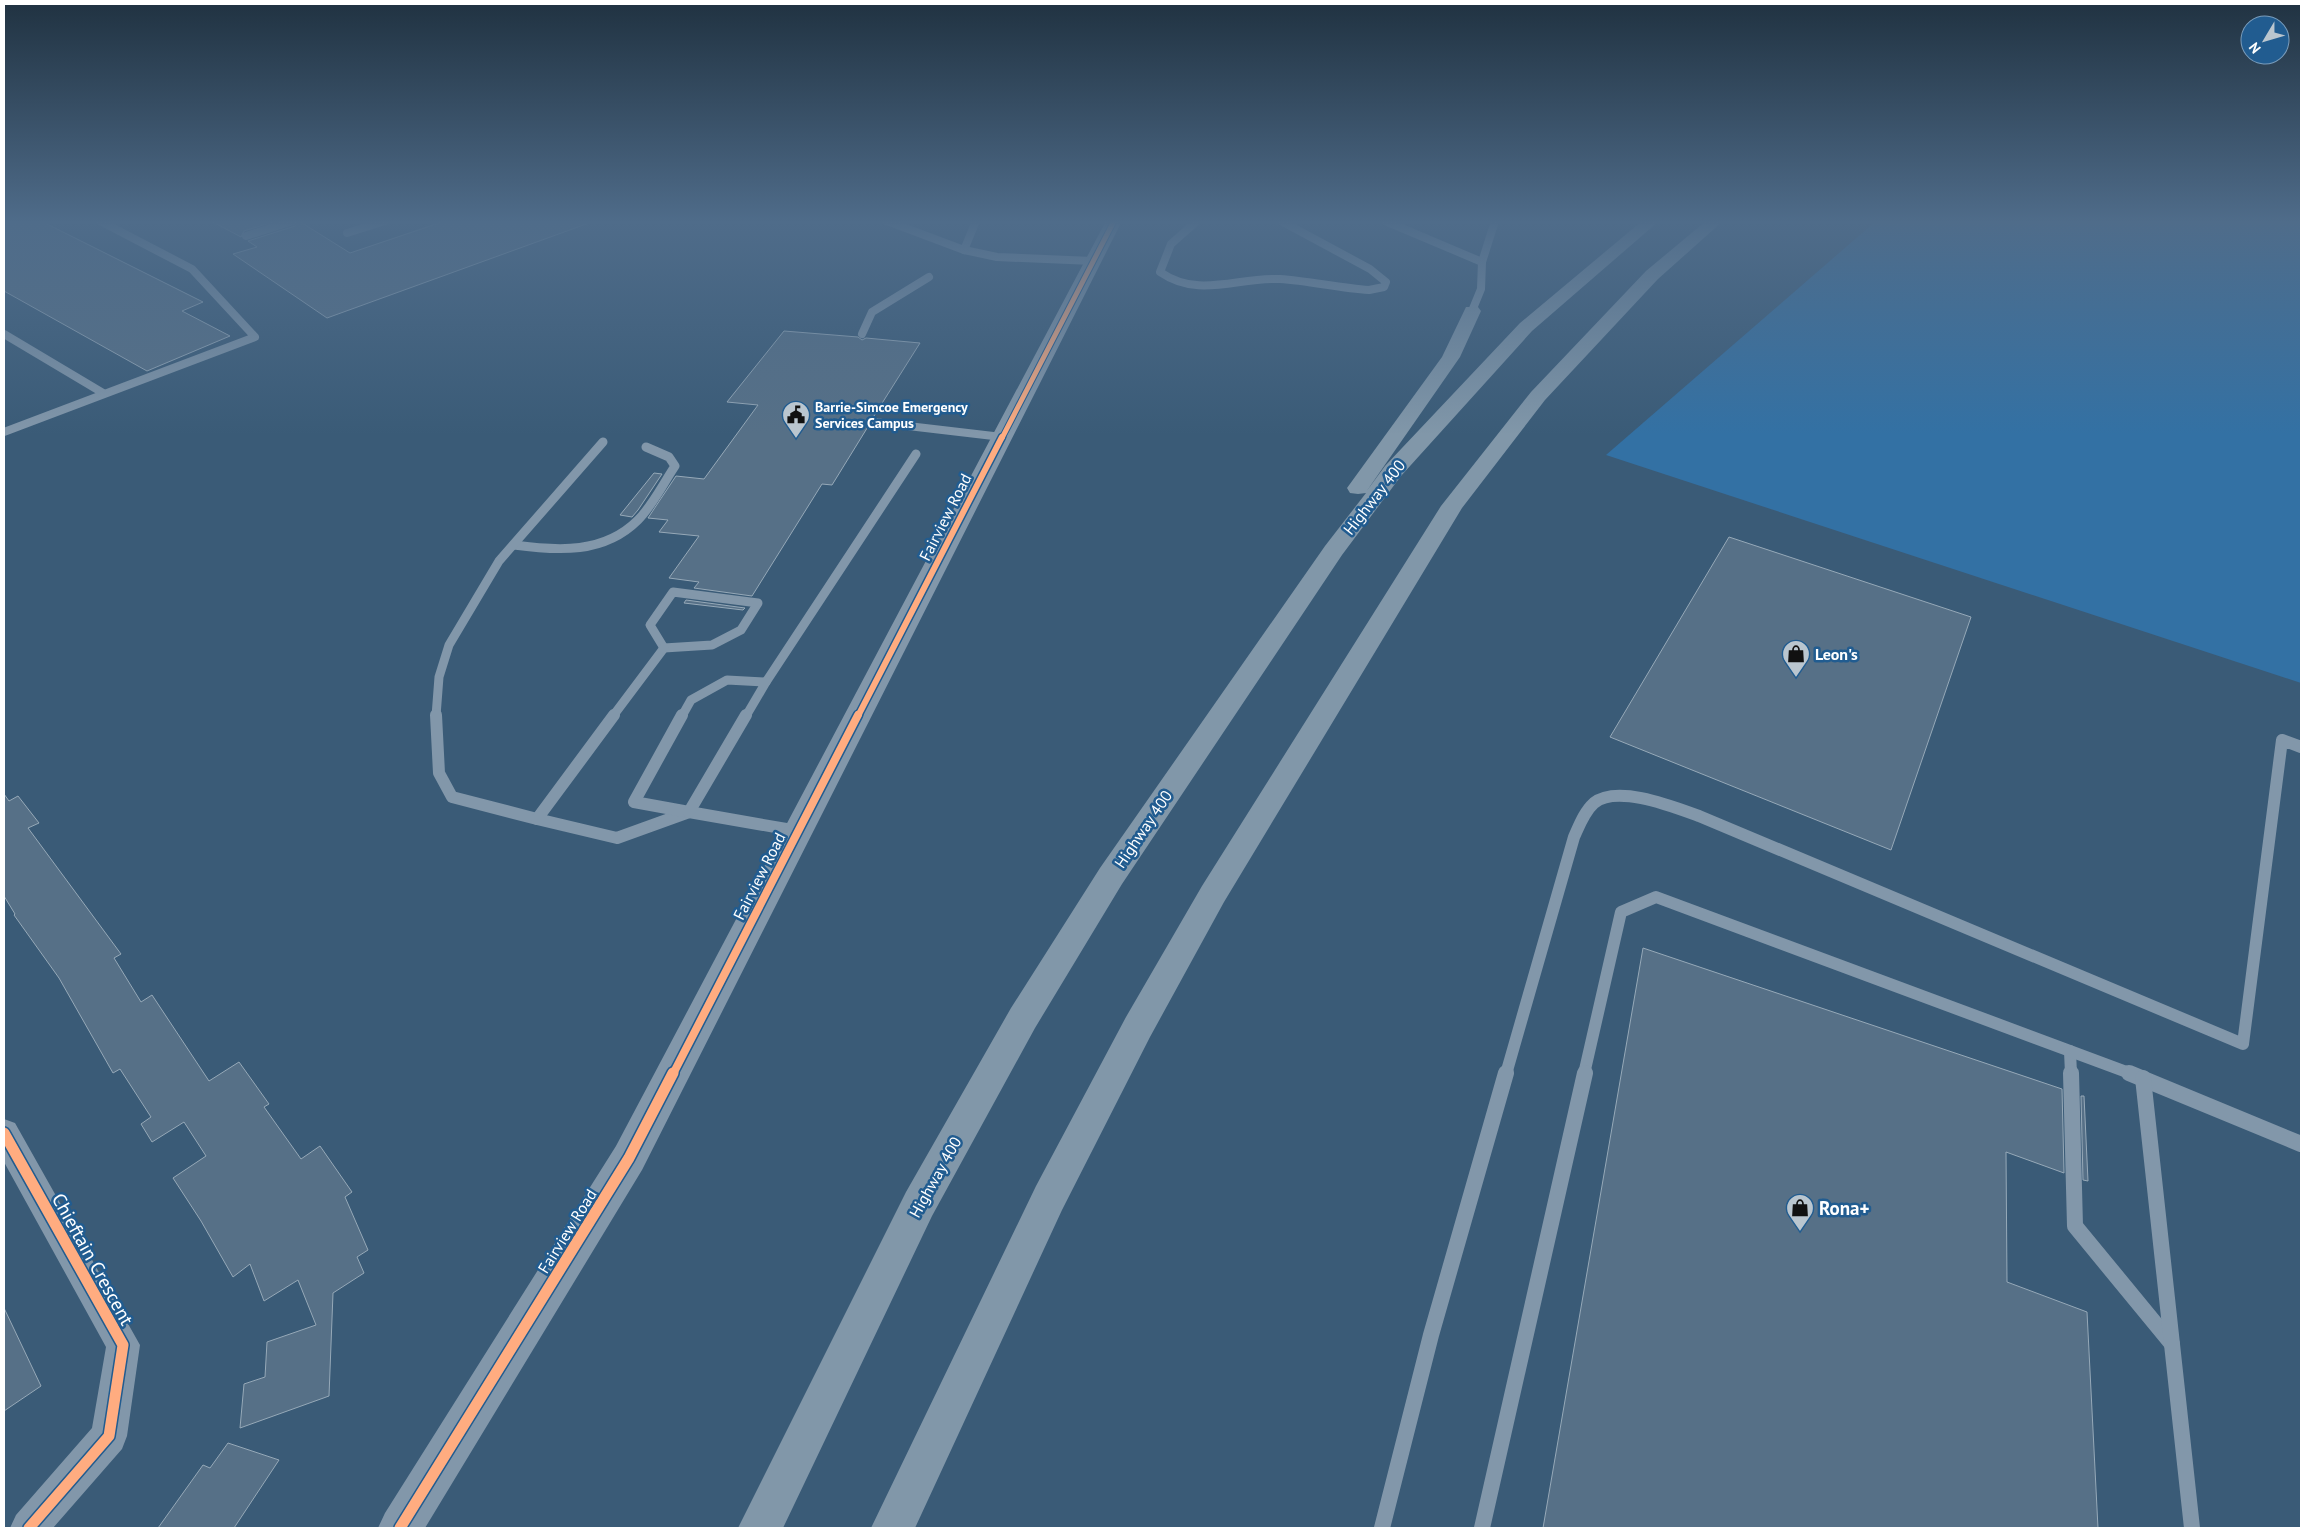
<svg xmlns="http://www.w3.org/2000/svg" width="2305" height="1532" font-family="'PT Sans',sans-serif">
	<style>
		.green { fill: #3371a4 }
		.building { fill: #567087; stroke: #96a9b8 }
		.lines { fill: none; stroke-linecap: round; stroke-linejoin: round }
		.service-far3 { stroke: #8297aa; stroke-width: 8 }
		.service-far2 { stroke: #8297aa; stroke-width: 9 }
		.service-far1 { stroke: #8297aa; stroke-width: 12 }
		.service { stroke: #8297aa; stroke-width: 16 }
		.minor { fill: #8297aa; fill-rule: evenodd }
		.tertiary { fill: #8297aa; fill-rule: evenodd }
		.motorway { fill: #8197a9; fill-rule: evenodd }
		.cycleway-far3-casing { stroke: #215c90; stroke-width: 7 }
		.cycleway-far2-casing { stroke: #215c90; stroke-width: 9 }
		.cycleway-far1-casing { stroke: #215c90; stroke-width: 11 }
		.cycleway-casing { stroke: #215c90; stroke-width: 14 }
		.cycleway-far3 { stroke: #ffac80; stroke-width: 5 }
		.cycleway-far2 { stroke: #ffac80; stroke-width: 6 }
		.cycleway-far1 { stroke: #ffac80; stroke-width: 8 }
		.cycleway { stroke: #ffac80; stroke-width: 11 }
		.labels { text-anchor: middle; stroke-width: 5; stroke-linejoin: round; paint-order: stroke }
		.far-poi-label { font-size: 14px; font-weight: bold; fill: #fff; stroke: #215c90; text-anchor: start }
		.street-label { font-size: 16px; fill: #fff; stroke: #215c90 }
		.poi-label { font-size: 16px; font-weight: bold; fill: #fff; stroke: #215c90; text-anchor: start }
		.near-poi-label { font-size: 19px; font-weight: bold; fill: #fff; stroke: #215c90; text-anchor: start }
		.near-street-label { font-size: 19px; fill: #fff; stroke: #215c90 }
	</style>
	<rect width="100%" height="100%" fill="#3a5b77"/>
	<!-- green -->
	<polygon class="green" points="1876,221 2301,221 2301,683 1606,455"/>
	<!-- building -->
	<g class="building">
		<polygon points="4,221 41,221 203,302 182,311 230,336 147,371 4,291"/>
		<polygon points="211,221 276,221 244,231 241,237"/>
		<polygon points="299,221 350,253 445,221 588,221 589,223 327,318 233,254 257,247 248,241 295,226"/>
		<polygon points="784,331 858,337 862,340 866,338 920,343 874,416 869,419 869,425 832,485 822,484 752,596 694,588 699,582 669,578 699,536 659,532 668,520 648,518 676,476 704,479 758,405 727,402"/>
		<polygon points="654,473 662,474 638,510 632,517 620,515"/>
		<polygon points="1729,537 1971,617 1891,850 1610,737"/>
		<polygon points="686,600 745,608 743,610 684,603"/>
		<polygon points="4,794 9,801 18,796 39,823 28,828 121,954 114,958 141,1002 152,995 209,1081 239,1062 269,1104 264,1107 301,1159 320,1146 352,1192 345,1197 368,1250 357,1257 364,1273 333,1293 329,1396 240,1428 244,1384 265,1377 267,1342 316,1325 298,1280 264,1301 250,1264 233,1277 201,1221 173,1178 206,1156 184,1122 152,1142 141,1124 151,1117 120,1069 113,1073 59,978 14,915 15,914 4,896"/>
		<polygon points="1643,948 2062,1089 2064,1173 2006,1152 2007,1282 2087,1312 2098,1528 1543,1528"/>
		<polygon points="2081,1096 2084,1096 2088,1181 2083,1180"/>
		<polygon points="4,1308 41,1386 4,1411"/>
		<polygon points="228,1443 279,1460 234,1528 158,1528 203,1465 210,1468"/>
	</g>
	<g class="lines">
		<!-- service-far3 -->
		<g class="service-far3">
			<polyline points="887,221 964,250 997,257 1093,261"/>
			<path d="M1197,221L1171,244L1160,272C1199,299 1237,277 1280,279C1310,281 1339,288 1369,290L1384,287L1386,282L1370,269L1281,221"/>
			<polyline points="1385,221 1482,262"/>
			<polyline points="347,233 385,221"/>
			<polyline points="246,236 293,221"/>
			<polyline points="964,250 976,221"/>
			<polyline points="1472,311 1481,289 1482,262 1495,221"/>
			<polyline points="4,334 103,393"/>
			<polyline points="862,334 872,312 929,277"/>
			<polyline points="874,422 1002,437"/>
			<polyline points="4,432 255,337 192,269 100,221"/>
		</g>
		<!-- service-far2 -->
		<g class="service-far2">
			<path d="M514,545C558,551 604,554 638,520C653,505 663,484 675,466L669,457L646,447"/>
			<polygon points="673,592 758,603 741,630 712,645 664,648 650,625"/>
			<polyline points="766,682 916,454"/>
			<polyline points="436,716 439,677 449,645 499,561 603,442"/>
			<polyline points="613,716 664,648"/>
			<polyline points="682,716 691,700 727,680 766,682 746,716"/>
		</g>
		<!-- service-far1 -->
		<g class="service-far1">
			<polyline points="436,715 439,773 452,797 537,819"/>
			<polyline points="614,715 537,819 617,838 689,812"/>
			<polyline points="682,715 634,802 689,812"/>
			<polyline points="689,812 798,831"/>
			<polyline points="689,812 746,715"/>
			<polyline points="2070,1051 2071,1074"/>
			<path d="M1506,1074L1574,837C1579,826 1584,812 1594,803C1617,784 1674,807 1699,816L2243,1044L2282,740L2301,747"/>
			<polyline points="1584,1074 1621,912 1656,897 2132,1074"/>
		</g>
		<!-- service -->
		<g class="service">
			<polyline points="2071,1073 2075,1226 2172,1344"/>
			<polyline points="2129,1073 2301,1144"/>
			<polyline points="2143,1078 2192,1528"/>
			<polyline points="1382,1528 1431,1335 1506,1073"/>
			<polyline points="1482,1528 1585,1073"/>
		</g>
		<!-- minor -->
		<polygon class="minor" points="4,1119 15,1123 140,1345 127,1436 122,1449 53,1528 10,1528 16,1515 92,1428 106,1347 4,1162"/>
		<!-- tertiary -->
		<polygon class="tertiary" points="1106,221 1122,221 642,1170 425,1528 378,1528 385,1513 616,1146"/>
		<!-- motorway -->
		<g class="motorway">
			<polygon points="1642,221 1659,221 1532,331 1401,476 1342,555 1122,884 1035,1028 932,1216 783,1528 738,1528 906,1192 1011,1008 1100,868 1325,546 1366,493 1358,494 1350,493 1347,488 1442,357 1466,307 1478,307 1481,311 1460,357 1366,492 1385,466 1520,323"/>
			<polygon points="1706,221 1723,221 1658,279 1545,400 1462,508 1224,902 1150,1037 1062,1210 915,1528 871,1528 1036,1186 1126,1017 1202,886 1441,506 1531,392 1646,271"/>
		</g>
		<defs>
			<polyline id="cycleway-far3" points="1002,438 1114,221"/>
			<polyline id="cycleway-far2" points="858,716 1002,437"/>
			<polyline id="cycleway-far1" points="673,1074 858,715"/>
			<g id="cycleway">
				<polyline points="4,1133 123,1345 109,1436 29,1528"/>
				<polyline points="400,1528 629,1158 673,1073"/>
			</g>
		</defs>
		<!-- cycleway-far3 casing -->
		<use href="#cycleway-far3" class="cycleway-far3-casing"/>
		<!-- cycleway-far2 casing -->
		<use href="#cycleway-far2" class="cycleway-far2-casing"/>
		<!-- cycleway-far1 casing -->
		<use href="#cycleway-far1" class="cycleway-far1-casing"/>
		<!-- cycleway casing -->
		<use href="#cycleway" class="cycleway-casing"/>
		<!-- cycleway-far3 -->
		<use href="#cycleway-far3" class="cycleway-far3"/>
		<!-- cycleway-far2 -->
		<use href="#cycleway-far2" class="cycleway-far2"/>
		<!-- cycleway-far1 -->
		<use href="#cycleway-far1" class="cycleway-far1"/>
		<!-- cycleway -->
		<use href="#cycleway" class="cycleway"/>
	</g>
	<!-- sky -->
	<linearGradient id="sky" x2="0" y2="1"><stop stop-color="#203241"/><stop offset="0.51" stop-color="#4f6c8a"/><stop offset="1" stop-color="#4f6c8a" stop-opacity="0"/></linearGradient>
	<rect width="2305" height="435" fill="url(#sky)"/>
	<!-- icons -->
	<defs>
		<symbol id="civic-pin" viewBox="-11 -11 22 30"><path d="M0 17L-7.5 6A9.5 9.5 0 1 1 7.5 6Z" fill="#bac6cf" stroke="#215c90"/><path d="M-.6-6.5H3V-4.5H.6V-3L4-1V1h2V6H-6V1h2V-1L-.6-3ZM-1.2 2.5V6h2.4V2.5Z" fill="#111"/></symbol>
		<symbol id="shop-pin" viewBox="-11 -11 22 30"><path d="M0 17L-7.5 6A9.5 9.5 0 1 1 7.5 6Z" fill="#bac6cf" stroke="#215c90"/><path d="M-5-2.5h2.3a2.7 3.5 0 0 1 5.4 0H5L5.5 6h-11ZM-1.5-2.5h3a1.5 2.3 0 0 0-3 0Z" fill="#111"/></symbol>
	</defs>
	<g fill-rule="evenodd">
		<use href="#civic-pin" x="780" y="399" width="32" height="43"/>
		<use href="#shop-pin" x="1780" y="638" width="32" height="43"/>
		<use href="#shop-pin" x="1784" y="1192" width="32" height="43"/>
	</g>
	<g class="labels">
		<!-- far-poi labels -->
		<g class="far-poi-label">
			<text x="815" y="412">Barrie-Simcoe Emergency<tspan x="815" dy="16">Services Campus</tspan></text>
		</g>
		<!-- street labels -->
		<g class="street-label">
			<text transform="translate(1374 497) rotate(-52)" y="6">Highway 400</text>
			<text transform="translate(945 517) rotate(-63)" y="6">Fairview Road</text>
			<text transform="translate(1143 829) rotate(-56)" y="6">Highway 400</text>
			<text transform="translate(759 876) rotate(-63)" y="6">Fairview Road</text>
			<text transform="translate(935 1177) rotate(-61)" y="6">Highway 400</text>
			<text transform="translate(567 1231) rotate(-58)" y="6">Fairview Road</text>
		</g>
		<!-- poi labels -->
		<g class="poi-label">
			<text x="1815" y="660">Leon's</text>
		</g>
		<!-- near-poi labels -->
		<g class="near-poi-label">
			<text x="1819" y="1215">Rona+</text>
		</g>
		<!-- near-street labels -->
		<g class="near-street-label">
			<text transform="translate(93 1259) rotate(61)" y="7">Chieftain Crescent</text>
		</g>
	</g>
	<!-- border -->
	<rect width="2305" height="1532" fill="none" stroke="#ffffff" stroke-width="10"/>
	<!-- north arrow -->
	<g transform="translate(2265 40) rotate(232)"><circle r="24" fill="#215c90" stroke="#7a9dbc"/>
	<path d="M0-4L9 19L0 12L-9 19Z" fill="#bac6cf"/>
	<text y="-8" font-size="14" font-weight="bold" text-anchor="middle" fill="#ffffff">N</text>
	</g>
</svg>
